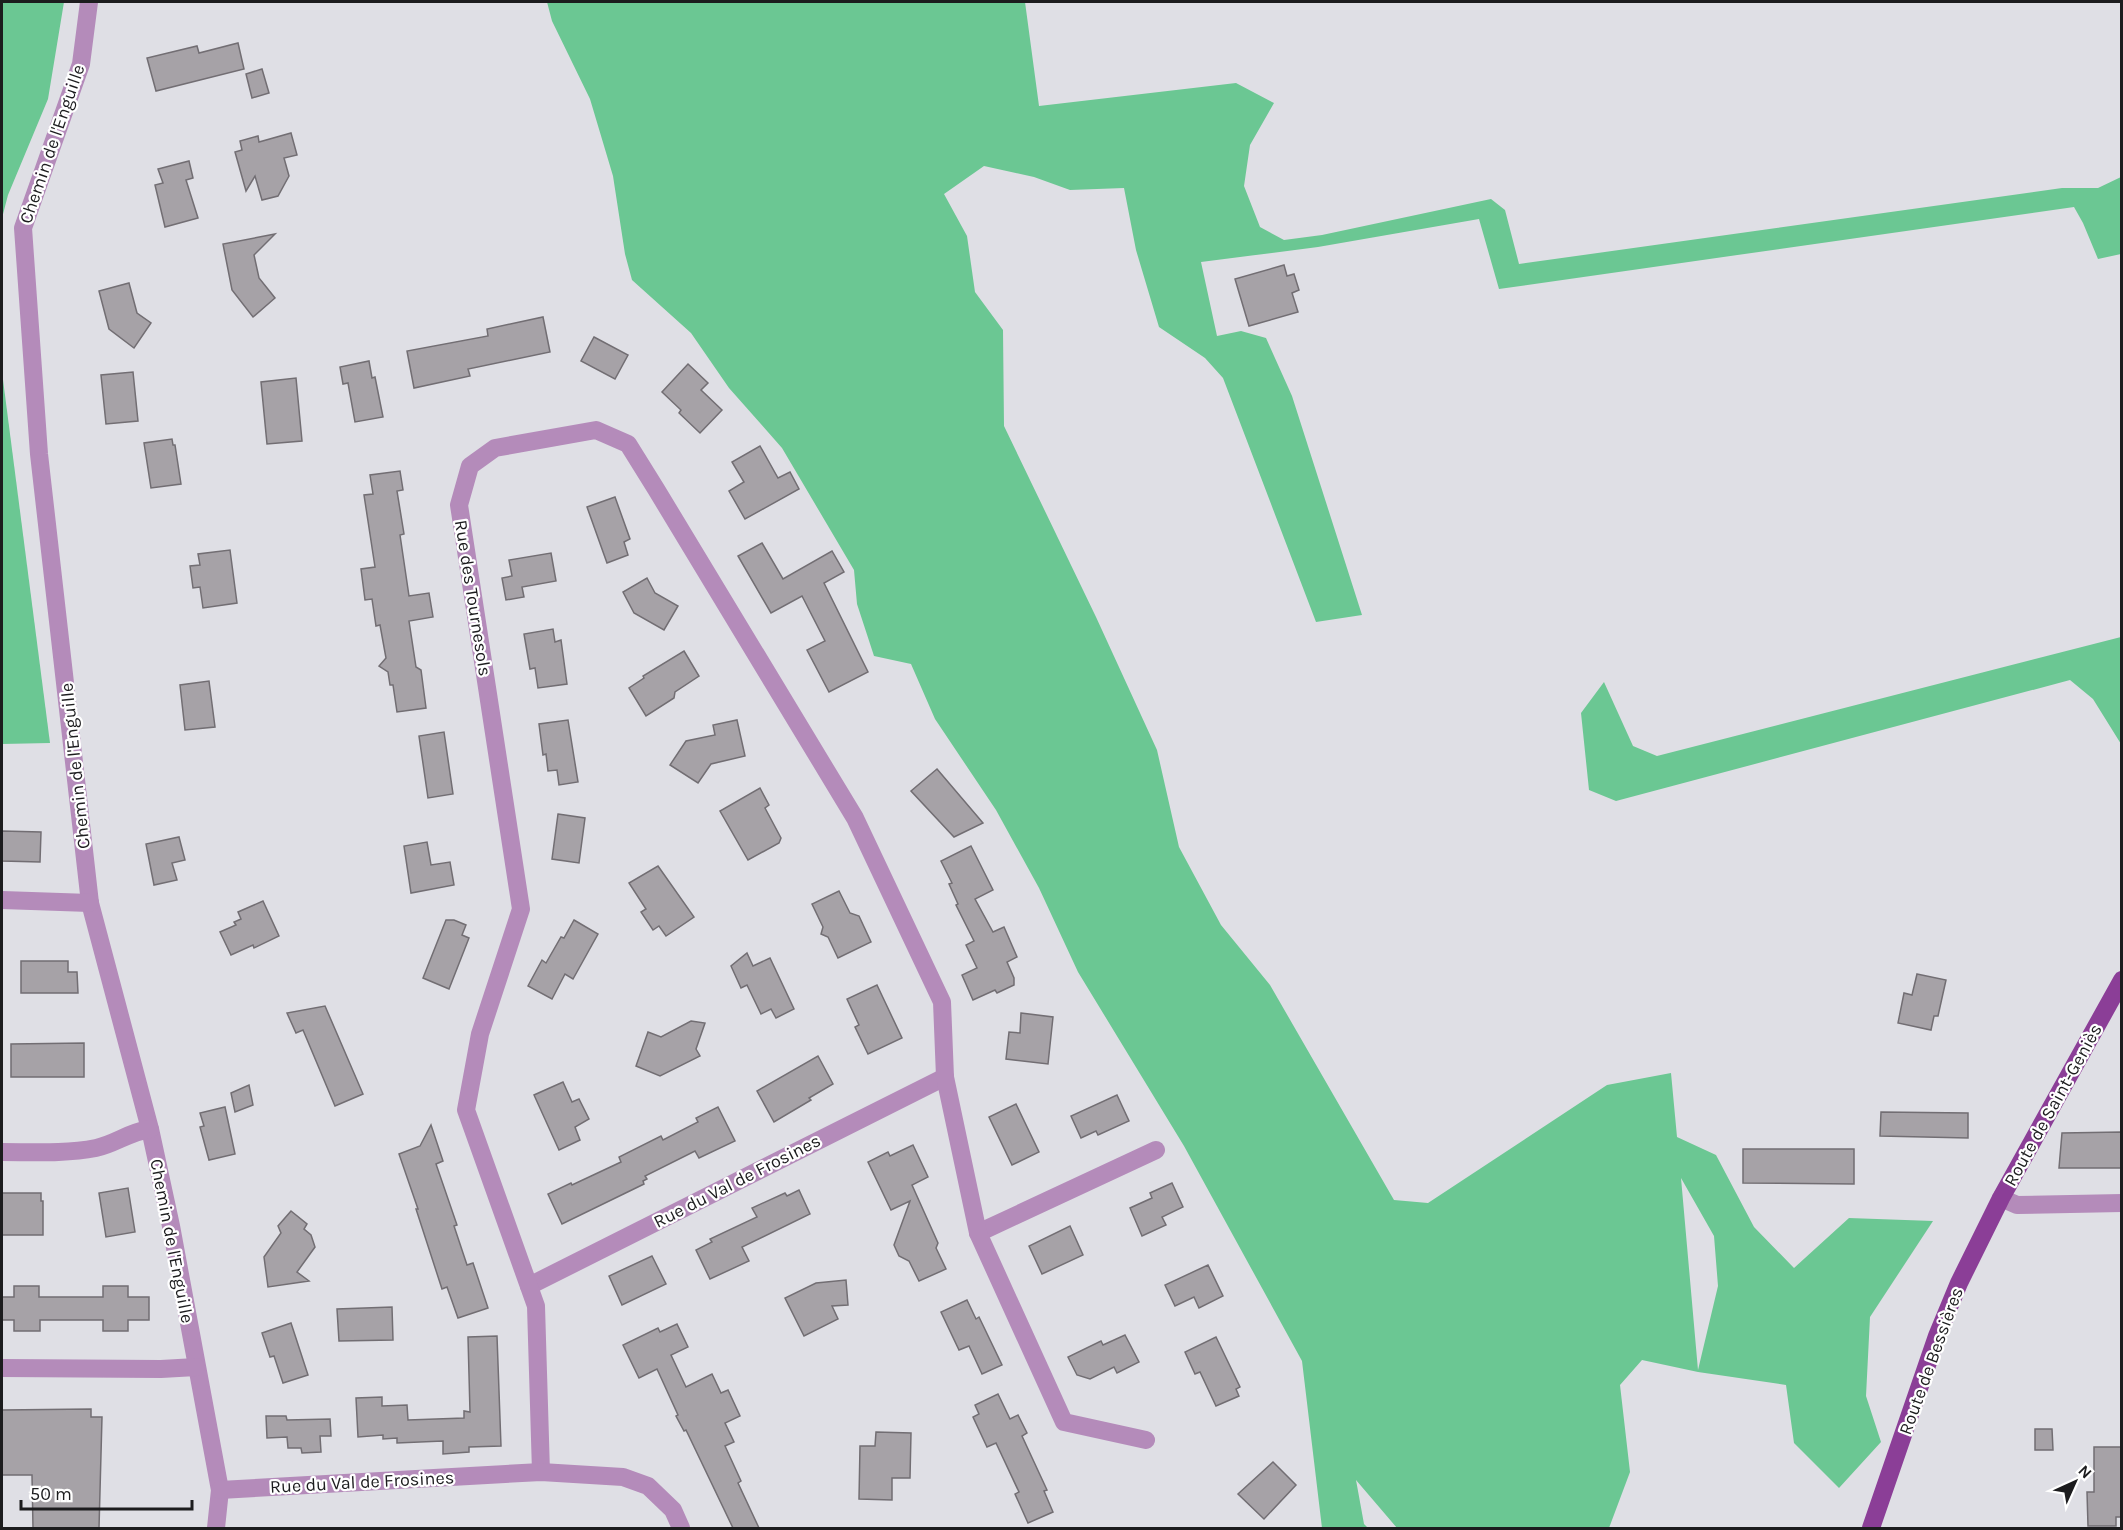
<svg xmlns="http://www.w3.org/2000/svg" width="2123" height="1530" font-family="Karla,sans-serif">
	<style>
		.green { fill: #6bc793; fill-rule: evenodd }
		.building { fill: #a6a2a7; stroke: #726e73; stroke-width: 1.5 }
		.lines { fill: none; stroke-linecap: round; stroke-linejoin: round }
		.minor { stroke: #b48bba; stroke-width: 18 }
		.major { stroke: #8b3e97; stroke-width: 18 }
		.labels { text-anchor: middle; stroke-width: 4.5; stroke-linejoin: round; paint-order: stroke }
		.street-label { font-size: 18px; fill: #1c1c1e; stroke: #fff }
	</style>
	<rect width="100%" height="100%" fill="#dfdfe5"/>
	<!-- green -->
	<g class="green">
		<polygon points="2,2 64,2 48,99 8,195 2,218"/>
		<path d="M547,2H1025L1039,106L1236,83L1274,103L1250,145L1244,186L1260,227L1284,240L1322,235L1491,199L1505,210L1519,264L2062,188H2098L2121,177V254L2098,259L2083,223L2074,207L1499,289L1479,219L1318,247L1201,262L1217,336L1241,331L1266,338L1292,396L1362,615L1316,622L1223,378L1205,358L1159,327L1136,250L1124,188L1070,190L1034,177L984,166L944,194L967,236L975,292L1003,330L1004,426L1096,617L1157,750L1179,847L1221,925L1270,985L1394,1200L1428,1203L1607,1085L1671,1073L1677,1137L1716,1155L1754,1227L1794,1268L1849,1218L1933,1221L1870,1317L1866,1396L1881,1442L1839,1488L1794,1443L1786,1385L1698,1372L1642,1360L1620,1385L1630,1472L1609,1528H1397L1356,1480L1364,1524L1368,1528H1322L1302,1361L1184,1146L1078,972L1039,888L996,810L935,719L911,664L874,656L857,604L854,570L782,448L729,388L691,333L632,280L625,254L613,176L590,99L552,21ZM1681,1178L1714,1236L1718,1286L1698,1370Z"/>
		<polygon points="2,372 50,743 2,744"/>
		<polygon points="2121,637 2121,744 2093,699 2070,680 1616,801 1589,790 1581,713 1604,682 1633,746 1657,756"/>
	</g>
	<!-- building -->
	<g class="building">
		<polygon points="238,43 244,69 156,91 147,58 197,46 199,53"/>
		<polygon points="262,69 269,93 252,98 246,74"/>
		<polygon points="291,133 297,155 284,158 289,176 278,196 262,200 255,176 246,191 235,152 242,150 240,141 258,136 259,142"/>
		<polygon points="189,161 193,178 186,180 198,218 165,227 155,185 163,183 158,169"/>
		<polygon points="275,234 254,255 259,278 275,298 253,317 232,290 223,244"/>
		<polygon points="1284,265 1287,276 1294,274 1299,290 1292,293 1298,312 1249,326 1235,279"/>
		<polygon points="129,283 137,313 151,323 134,348 109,329 99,291"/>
		<polygon points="543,317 550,352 468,369 470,376 414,388 407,351 488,336 487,329"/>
		<polygon points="594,337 628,355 615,379 581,361"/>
		<polygon points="369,361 372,378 375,377 383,417 355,422 348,383 343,384 340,367"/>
		<polygon points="688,364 708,383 701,390 722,410 700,433 679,413 681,410 662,392"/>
		<polygon points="133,372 138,421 106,424 101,375"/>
		<polygon points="296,378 302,441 267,444 261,382"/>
		<polygon points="172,439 173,445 175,445 181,484 151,488 144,443"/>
		<polygon points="760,446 778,478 790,472 799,489 745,519 729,491 744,482 732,462"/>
		<polygon points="400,471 403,490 397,491 404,534 400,535 409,596 429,593 433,617 409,621 416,667 421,670 426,708 397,712 393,685 390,685 388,672 379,666 386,658 380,625 376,626 372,599 365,600 361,569 375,567 364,495 373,494 370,475"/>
		<polygon points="615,497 630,539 624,542 628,555 607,563 587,507"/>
		<polygon points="762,543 783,579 832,551 844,572 824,583 868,672 829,692 807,650 825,641 802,596 771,613 738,556"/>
		<polygon points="230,550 237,603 203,608 200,587 193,588 190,566 200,565 198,554"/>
		<polygon points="551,553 556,581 522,587 524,597 506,600 502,578 512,576 509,560"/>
		<polygon points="647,578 655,593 678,606 664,630 634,613 623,592"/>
		<polygon points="553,629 555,642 561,640 567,684 538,688 535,668 530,669 524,634"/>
		<polygon points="684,651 699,676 675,692 674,698 646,716 629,688 644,678 643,676"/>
		<polygon points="209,681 215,727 185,730 180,685"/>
		<polygon points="568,720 578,782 559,785 557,770 548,771 546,754 543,755 539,724"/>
		<polygon points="737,720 745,756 711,764 698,783 670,765 686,741 715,735 713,725"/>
		<polygon points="444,732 453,794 428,798 419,736"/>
		<polygon points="937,769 983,823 954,837 911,791"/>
		<polygon points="760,788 769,805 765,808 781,838 779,843 748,860 720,811"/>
		<polygon points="558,814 585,818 579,863 552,859"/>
		<polygon points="2,831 41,832 40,862 2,861"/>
		<polygon points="179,837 185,860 172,863 177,880 154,885 146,844"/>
		<polygon points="427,842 431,865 450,862 454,885 411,893 404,846"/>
		<polygon points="971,846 993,890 975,899 993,932 1004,927 1017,957 1007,962 1014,978 1014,985 997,993 995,990 973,1000 962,975 977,968 966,945 974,941 956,905 958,904 949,884 952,883 941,861"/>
		<polygon points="658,866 694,917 666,936 659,926 653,930 641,912 646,909 629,883"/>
		<polygon points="839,891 850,913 859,916 871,942 838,958 828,937 821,934 823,927 812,904"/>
		<polygon points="263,901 279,936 254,948 253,945 231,955 220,932 236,925 234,922 241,919 238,912"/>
		<polygon points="446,920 454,920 466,925 462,935 469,938 449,989 423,978"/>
		<polygon points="574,920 598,934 573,979 565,974 552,999 528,986 542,960 546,963 561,937 564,938"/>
		<polygon points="747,953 753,966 770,958 794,1009 776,1018 771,1009 761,1014 747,985 741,988 731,966"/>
		<polygon points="21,961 68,961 68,972 77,972 78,993 21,993"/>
		<polygon points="1917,974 1946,980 1938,1016 1934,1016 1931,1030 1898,1023 1904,993 1912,995"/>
		<polygon points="877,985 902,1038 868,1054 855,1027 859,1025 847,999"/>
		<polygon points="325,1006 363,1094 335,1106 303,1030 296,1033 287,1013"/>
		<polygon points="1021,1013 1053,1017 1048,1064 1006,1059 1009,1032 1020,1033"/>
		<polygon points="691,1021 705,1023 696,1049 700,1056 660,1076 636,1066 648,1032 661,1037"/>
		<polygon points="84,1043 84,1077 11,1077 11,1044"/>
		<polygon points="818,1056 833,1084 809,1098 811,1100 774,1122 757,1091"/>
		<polygon points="563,1082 572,1102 579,1099 589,1119 575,1127 580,1140 559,1150 534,1095"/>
		<polygon points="249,1085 253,1105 235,1112 231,1093"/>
		<polygon points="1117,1095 1129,1121 1098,1135 1096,1131 1081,1138 1071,1116"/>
		<polygon points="1016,1104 1039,1152 1012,1165 989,1117"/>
		<polygon points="225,1107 235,1154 209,1160 200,1127 204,1126 200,1113"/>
		<polygon points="718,1107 735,1141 699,1158 695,1151 645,1176 647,1179 643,1181 644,1184 562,1224 548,1194 571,1183 572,1185 621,1162 619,1157 661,1136 663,1140 698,1122 696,1118"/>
		<polygon points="1881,1112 1968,1113 1968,1138 1880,1136"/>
		<polygon points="431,1125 443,1161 436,1164 457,1225 454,1226 467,1265 473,1263 488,1308 458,1318 447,1287 442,1289 416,1209 418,1209 399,1154 420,1146"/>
		<polygon points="2121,1132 2121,1168 2059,1168 2062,1133"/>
		<polygon points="913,1145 928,1177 912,1185 938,1243 936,1248 946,1269 919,1281 909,1261 899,1256 894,1245 910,1201 891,1210 868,1162 888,1152 890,1156"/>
		<polygon points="1743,1149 1854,1149 1854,1184 1743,1183"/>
		<polygon points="1172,1183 1183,1207 1162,1217 1166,1225 1142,1236 1130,1208 1152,1198 1150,1193"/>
		<polygon points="128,1188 135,1232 106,1237 99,1193"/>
		<polygon points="799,1190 810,1214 742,1247 749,1261 710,1279 696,1250 712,1242 710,1239 757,1217 752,1208 785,1193 787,1196"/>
		<polygon points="2,1193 41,1193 41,1201 43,1201 43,1235 2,1235"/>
		<polygon points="291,1211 307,1224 304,1229 311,1235 315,1247 297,1272 309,1281 268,1287 264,1257 281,1233 278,1226"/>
		<polygon points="1070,1226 1083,1255 1042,1274 1029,1246"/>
		<polygon points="652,1256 666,1284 622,1305 609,1276"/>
		<polygon points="1208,1265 1223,1296 1199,1308 1194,1297 1175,1306 1165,1285"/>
		<polygon points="846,1280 848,1305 832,1306 838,1319 804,1336 785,1298 816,1283"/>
		<polygon points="14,1286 39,1286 39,1297 103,1297 103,1286 128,1286 128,1297 149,1297 149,1320 128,1320 128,1331 103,1331 103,1320 40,1320 40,1331 14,1331 14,1320 2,1320 2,1297 14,1297"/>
		<polygon points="967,1300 976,1319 979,1317 1002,1365 982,1374 969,1346 959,1350 941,1312"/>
		<polygon points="392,1307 393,1340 339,1341 337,1309"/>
		<polygon points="291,1323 308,1375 283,1383 274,1356 270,1357 262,1333"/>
		<polygon points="677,1324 688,1347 671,1355 686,1387 712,1374 721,1393 728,1390 740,1416 725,1423 734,1442 725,1446 741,1481 738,1483 759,1528 733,1528 686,1430 684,1431 676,1416 678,1415 657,1369 639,1378 623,1345 658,1328 660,1332"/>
		<polygon points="1125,1335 1139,1362 1117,1373 1114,1367 1090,1379 1077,1375 1068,1357 1101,1341 1103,1345"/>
		<polygon points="497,1336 501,1446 469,1447 469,1452 443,1454 443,1441 397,1443 397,1438 383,1439 383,1435 358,1437 356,1398 382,1397 382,1406 407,1405 408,1420 464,1418 464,1411 470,1412 468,1337"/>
		<polygon points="1216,1337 1240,1387 1236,1389 1239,1396 1216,1406 1200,1372 1195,1374 1185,1352"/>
		<polygon points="998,1394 1010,1419 1018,1415 1027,1433 1022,1436 1047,1490 1044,1491 1053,1512 1028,1523 1015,1494 1019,1492 996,1443 987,1447 973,1417 979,1414 975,1405"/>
		<polygon points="91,1409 91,1417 102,1417 99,1528 33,1528 32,1475 2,1475 2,1410"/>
		<polygon points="266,1416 286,1416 287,1420 330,1419 331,1436 320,1436 321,1452 302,1453 301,1448 288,1448 287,1437 267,1438"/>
		<polygon points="2035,1429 2052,1429 2053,1450 2035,1450"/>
		<polygon points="876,1432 911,1433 910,1478 892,1478 892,1500 859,1499 860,1446 875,1446"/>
		<polygon points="2094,1447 2121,1447 2121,1517 2116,1517 2116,1526 2088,1526 2087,1492 2094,1492"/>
		<polygon points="1273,1462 1296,1485 1264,1519 1238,1494"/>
	</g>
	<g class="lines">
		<!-- minor -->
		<g class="minor">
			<polyline points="89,2 81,64 23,228 39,454 90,903 150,1129 171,1226 220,1490 216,1528"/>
			<polyline points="2,900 90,903"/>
			<path d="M2,1152C33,1152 65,1154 96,1148C115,1144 129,1132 150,1129"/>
			<polyline points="2001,1198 2017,1205 2122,1203"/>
			<polyline points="978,1233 1156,1150"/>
			<polyline points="529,1286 945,1077"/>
			<polyline points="2,1368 161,1369 196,1367"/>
			<polyline points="541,1472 536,1306 466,1110 480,1034 521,909 459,505 470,466 495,448 596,430 628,444 656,489 855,818 942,1002 945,1077 978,1233 1064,1422 1146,1440"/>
			<polyline points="220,1490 541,1472 623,1477 648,1486 673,1510 681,1528"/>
		</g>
		<!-- major -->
		<polyline class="major" points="1871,1528 1937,1336 1959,1283 2001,1198 2122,980"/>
	</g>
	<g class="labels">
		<!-- street labels -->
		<g class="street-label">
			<text transform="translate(52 144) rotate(-71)" y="6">Chemin de l'Enguille</text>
			<text transform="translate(473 598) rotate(81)" y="6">Rue des Tournesols</text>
			<text transform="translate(75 766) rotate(-96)" y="6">Chemin de l'Enguille</text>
			<text transform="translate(2053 1105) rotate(-61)" y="6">Route de Saint-Geniès</text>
			<text transform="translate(737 1181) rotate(-27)" y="6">Rue du Val de Frosines</text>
			<text transform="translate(172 1241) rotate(79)" y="6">Chemin de l'Enguille</text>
			<text transform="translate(1931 1361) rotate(-70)" y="6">Route de Bessières</text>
			<text transform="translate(362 1482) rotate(-3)" y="6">Rue du Val de Frosines</text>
		</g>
	</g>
	<!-- border -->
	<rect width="2123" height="1530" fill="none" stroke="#1c1c1e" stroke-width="6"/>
	<!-- north arrow -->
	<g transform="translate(2075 1482) rotate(45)" stroke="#ffffff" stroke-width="4.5" paint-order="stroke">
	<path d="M0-4.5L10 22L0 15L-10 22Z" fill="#1c1c1e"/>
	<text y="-9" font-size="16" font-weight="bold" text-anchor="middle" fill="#1c1c1e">N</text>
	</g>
	<!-- scale -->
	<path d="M21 1500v9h171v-9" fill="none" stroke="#1c1c1e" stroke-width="3"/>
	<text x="30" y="1500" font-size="18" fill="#1c1c1e" stroke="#ffffff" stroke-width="4.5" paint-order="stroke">50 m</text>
</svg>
